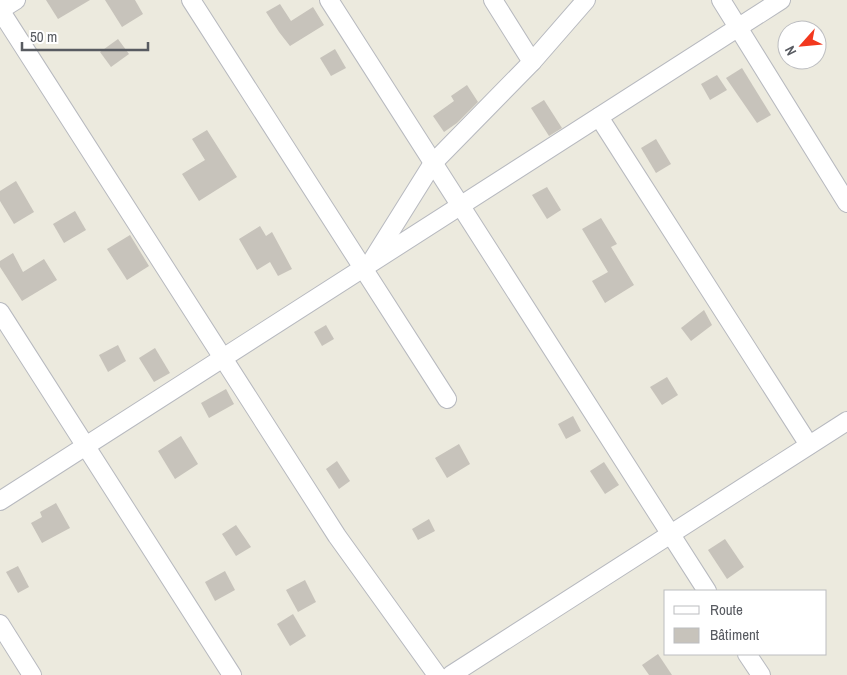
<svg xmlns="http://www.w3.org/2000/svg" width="847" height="675" font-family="'Archivo Narrow',sans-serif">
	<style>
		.building { fill: #c7c3bb }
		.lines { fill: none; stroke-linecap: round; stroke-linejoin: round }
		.minor-casing { stroke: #b7b9bf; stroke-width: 20 }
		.minor { stroke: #fff; stroke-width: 18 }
	</style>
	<rect width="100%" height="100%" fill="#eceade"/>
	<!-- building -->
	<g class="building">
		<polygon points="46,0 90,0 58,19"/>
		<polygon points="105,0 135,0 143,14 122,27"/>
		<polygon points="280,4 291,21 313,7 324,25 290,46 279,32 266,12"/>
		<polygon points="118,39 129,54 111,67 100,52"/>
		<polygon points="335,49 346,68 331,76 320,58"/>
		<polygon points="742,68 771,115 757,123 726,78"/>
		<polygon points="717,75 727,90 710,100 701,84"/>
		<polygon points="467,85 478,102 457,123 444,132 433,116 454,101 451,96"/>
		<polygon points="544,100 562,128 549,136 531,108"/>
		<polygon points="207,130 237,177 199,201 182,174 205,160 192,139"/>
		<polygon points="656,139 671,164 656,173 641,148"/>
		<polygon points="16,181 34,212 14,224 0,201 0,191"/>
		<polygon points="547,187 561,210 547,219 532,195"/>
		<polygon points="75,211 86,230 64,243 53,224"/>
		<polygon points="601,218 617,244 611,247 634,285 605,303 592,281 608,272 582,229"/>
		<polygon points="260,226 266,236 272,232 292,269 278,276 270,262 257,270 239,239"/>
		<polygon points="130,235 149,266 127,280 107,249"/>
		<polygon points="13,253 23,272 44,259 57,280 22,301 0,267 0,261"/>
		<polygon points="704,310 712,325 691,341 681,328"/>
		<polygon points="326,325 334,339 322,346 314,332"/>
		<polygon points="118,345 126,361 108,372 99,355"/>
		<polygon points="155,348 170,373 154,382 139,358"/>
		<polygon points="667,377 678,395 662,405 650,387"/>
		<polygon points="226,389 234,404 209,418 201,403"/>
		<polygon points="573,416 581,431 566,439 558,424"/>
		<polygon points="181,436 198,464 175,479 158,451"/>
		<polygon points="459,444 470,464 447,478 435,458"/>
		<polygon points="337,461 350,481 339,489 326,469"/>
		<polygon points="604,462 619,485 605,494 590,471"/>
		<polygon points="56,503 70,528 42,543 31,523 42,517 40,512"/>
		<polygon points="429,519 435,531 418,540 412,529"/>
		<polygon points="236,525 251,547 236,556 222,534"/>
		<polygon points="725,539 744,567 727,579 708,550"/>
		<polygon points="18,566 29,587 18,593 6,572"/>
		<polygon points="225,571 235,590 215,601 205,582"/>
		<polygon points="305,580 316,602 298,612 286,590"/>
		<polygon points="293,614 306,636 290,646 277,624"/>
		<polygon points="658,654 672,675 649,675 642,665"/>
	</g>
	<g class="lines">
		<defs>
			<g id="minor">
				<polyline points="191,0 447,399"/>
				<polyline points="329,0 707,591"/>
				<polyline points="493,0 532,62"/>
				<polyline points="721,0 847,203"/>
				<polyline points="0,10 337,536 437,675"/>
				<polyline points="0,10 16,0"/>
				<polyline points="599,117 809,445"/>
				<polyline points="373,259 433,163 532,62 586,0"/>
				<polyline points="0,312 232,675"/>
				<polyline points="0,501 781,0"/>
				<polyline points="0,624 32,675"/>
				<polyline points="747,654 761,675"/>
				<polyline points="451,675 847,421"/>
			</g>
		</defs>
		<!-- minor casing -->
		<use href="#minor" class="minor-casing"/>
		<!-- minor -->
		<use href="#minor" class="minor"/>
	</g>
	<!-- legend -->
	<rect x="664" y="590" width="162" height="65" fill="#ffffff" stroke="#bcbdc0"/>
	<rect x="674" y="606" width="25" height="8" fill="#ffffff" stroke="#bcbdc0"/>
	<text x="710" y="615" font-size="15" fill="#585b61">Route</text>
	<rect x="674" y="628" width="25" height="15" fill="#c7c3bb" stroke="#bcbdc0"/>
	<text x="710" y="640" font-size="15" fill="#585b61">Bâtiment</text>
	<!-- north arrow -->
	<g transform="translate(802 45) rotate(243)"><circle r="24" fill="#ffffff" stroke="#bcbdc0"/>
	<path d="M0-4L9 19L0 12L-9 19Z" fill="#f2381e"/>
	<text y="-8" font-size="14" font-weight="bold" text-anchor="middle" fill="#585b61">N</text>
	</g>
	<!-- scale -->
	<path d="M22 42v8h126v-8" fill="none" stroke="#585b61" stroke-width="2.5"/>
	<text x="30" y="42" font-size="15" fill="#585b61" stroke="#ffffff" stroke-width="4" paint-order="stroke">50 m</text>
</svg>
